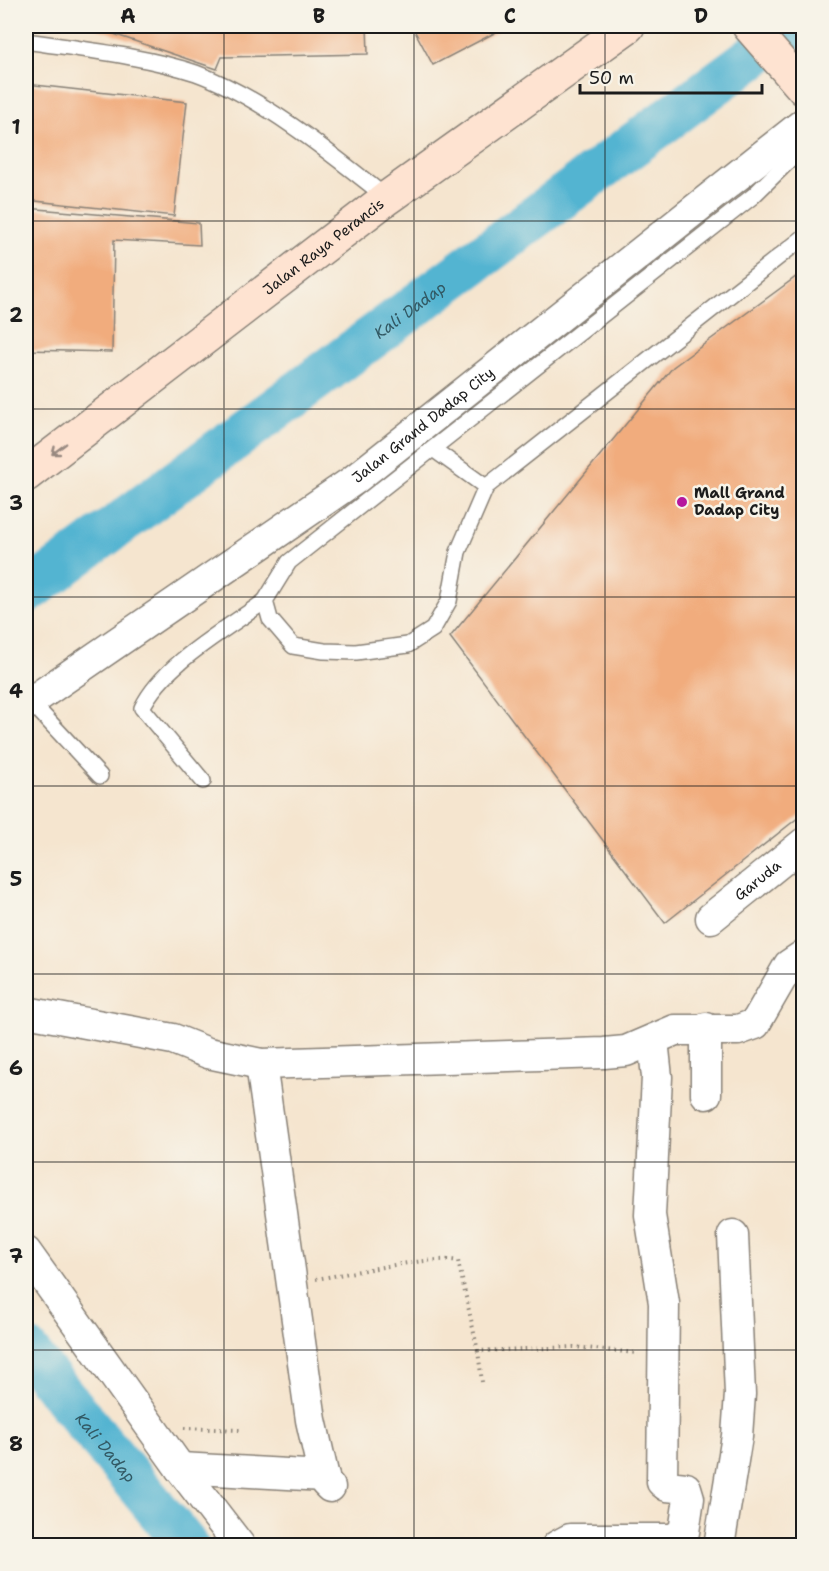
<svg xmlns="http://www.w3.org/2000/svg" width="829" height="1571" font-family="'Shantell Sans',sans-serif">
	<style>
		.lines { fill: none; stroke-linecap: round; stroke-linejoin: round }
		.river { stroke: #52b4d1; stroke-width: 44 }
		.building { fill: #f1ac7d }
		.lane-casing { stroke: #888076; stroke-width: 18 }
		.street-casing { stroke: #888076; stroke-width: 33 }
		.secondary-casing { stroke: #888076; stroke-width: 36 }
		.path { stroke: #888076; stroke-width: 4; stroke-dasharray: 1.5 4.5; stroke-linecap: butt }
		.lane { stroke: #fff; stroke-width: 15 }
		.street { stroke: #fff; stroke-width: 30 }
		.secondary { stroke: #fee3d1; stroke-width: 33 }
		.oneway { stroke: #988980 }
		.grid { fill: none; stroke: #1c1c1c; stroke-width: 1.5; stroke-opacity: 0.55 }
		.poi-dot { fill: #b5179e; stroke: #f7f3e8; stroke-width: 2 }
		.labels { text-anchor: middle; stroke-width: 5; stroke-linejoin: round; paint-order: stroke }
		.street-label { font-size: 15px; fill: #1c1c1c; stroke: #f7f3e8 }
		.poi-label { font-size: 15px; font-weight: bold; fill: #1c1c1c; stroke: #f7f3e8; text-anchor: start }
		.water-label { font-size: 16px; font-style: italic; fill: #325964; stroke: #f7f3e8 }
		.neatline { fill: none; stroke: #1c1c1c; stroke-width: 2 }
		.grid-label { font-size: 20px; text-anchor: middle; font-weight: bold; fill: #1c1c1c }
	</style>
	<rect width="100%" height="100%" fill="#f7f3e8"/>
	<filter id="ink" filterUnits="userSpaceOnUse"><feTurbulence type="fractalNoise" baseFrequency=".0167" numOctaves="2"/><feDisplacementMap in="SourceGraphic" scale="12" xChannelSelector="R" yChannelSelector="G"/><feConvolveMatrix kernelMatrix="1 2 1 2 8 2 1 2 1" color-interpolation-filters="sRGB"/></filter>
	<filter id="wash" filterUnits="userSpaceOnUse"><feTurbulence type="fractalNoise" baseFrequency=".008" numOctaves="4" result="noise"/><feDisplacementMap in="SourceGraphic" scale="24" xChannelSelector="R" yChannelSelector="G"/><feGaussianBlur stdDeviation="1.35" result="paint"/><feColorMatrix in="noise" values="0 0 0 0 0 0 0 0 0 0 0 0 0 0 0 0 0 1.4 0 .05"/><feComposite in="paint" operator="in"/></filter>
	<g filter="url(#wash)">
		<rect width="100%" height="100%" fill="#f5e5cf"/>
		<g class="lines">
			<!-- river -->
			<g class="river">
				<path id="s1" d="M26,593L794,26"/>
				<path id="s2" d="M26,1350L187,1546"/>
			</g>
		</g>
		<g id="blocks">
			<!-- building -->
			<g class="building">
				<polygon points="90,26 367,26 368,54 222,57 217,69"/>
				<polygon points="412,26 502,26 504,28 433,65"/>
				<polygon points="26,84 187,102 174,216 26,200"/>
				<polygon points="26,208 199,223 200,245 114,240 112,352 26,350"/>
				<polygon points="804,271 804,813 665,923 450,637 673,367"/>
			</g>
		</g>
	</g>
	<g filter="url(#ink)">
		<use href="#blocks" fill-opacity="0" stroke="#888076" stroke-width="1.5"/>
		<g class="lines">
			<defs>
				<g id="lane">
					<path d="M26,41C78,49 146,56 196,73C262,97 333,155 387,198"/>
					<polyline points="804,146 753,196 289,562 265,601 270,619 293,646 324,651 356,652 408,645 433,629 449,601 458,552 486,487 804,237"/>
					<polyline points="433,449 486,487"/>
					<polyline points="30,701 100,776"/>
					<path d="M203,781L142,708C163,664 225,630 265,601"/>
				</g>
				<g id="street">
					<path id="s3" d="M26,705L354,480L804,123"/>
					<path id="s4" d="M711,918L804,843"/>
					<polyline points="26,1012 173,1039 208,1053 261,1064 604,1053 626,1051 675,1030 738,1030 755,1024 789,965 804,955"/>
					<polyline points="261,1064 311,1420 325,1482 330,1487"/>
					<polyline points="706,1094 706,1028"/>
					<polyline points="26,1252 180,1468 240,1546"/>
					<polyline points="180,1468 324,1476"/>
					<polyline points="557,1546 570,1539 673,1539 684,1532 689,1498 686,1488 667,1486 662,1482 664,1303 650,1215 657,1077 653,1040"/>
					<polyline points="719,1546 737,1436 740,1394 733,1235"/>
				</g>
				<g id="secondary">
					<polyline points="749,26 804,89"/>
					<path id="s5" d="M26,475L387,198L628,26"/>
				</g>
			</defs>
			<!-- lane casing -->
			<use href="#lane" class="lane-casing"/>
			<!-- street casing -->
			<use href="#street" class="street-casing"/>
			<!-- secondary casing -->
			<use href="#secondary" class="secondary-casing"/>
			<!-- path -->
			<g class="path">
				<path d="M316,1279C348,1274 431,1255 458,1261L478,1351"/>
				<polyline points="482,1382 478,1351 574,1347 637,1353"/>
				<polyline points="184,1428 240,1430"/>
			</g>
			<!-- lane -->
			<use href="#lane" class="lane"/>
			<!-- street -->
			<use href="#street" class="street"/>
			<!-- secondary -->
			<use href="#secondary" class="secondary"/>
		</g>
		<!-- one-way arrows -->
		<defs><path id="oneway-shaft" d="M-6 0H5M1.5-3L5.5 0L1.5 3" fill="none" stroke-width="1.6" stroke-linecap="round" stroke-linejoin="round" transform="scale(1.5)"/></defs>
		<use class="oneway" href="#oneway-shaft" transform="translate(59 449) rotate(143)"/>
	</g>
	<!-- grid -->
	<path class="grid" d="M224,26V1546M414,26V1546M605,26V1546M26,221H804M26,409H804M26,597H804M26,786H804M26,974H804M26,1162H804M26,1350H804"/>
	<!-- markers -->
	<circle class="poi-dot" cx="682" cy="502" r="6"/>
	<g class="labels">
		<!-- street labels -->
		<g class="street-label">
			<text dy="5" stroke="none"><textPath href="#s5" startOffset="375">Jalan Raya Perancis</textPath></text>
			<text dy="5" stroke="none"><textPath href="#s3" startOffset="486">Jalan Grand Dadap City</textPath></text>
			<text dy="5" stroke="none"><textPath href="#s4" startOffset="60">Garuda</textPath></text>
		</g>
		<!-- poi labels -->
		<g class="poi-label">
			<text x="694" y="498">Mall Grand<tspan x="694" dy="17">Dadap City</tspan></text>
		</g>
		<!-- water labels -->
		<g class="water-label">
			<text dy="6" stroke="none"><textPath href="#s1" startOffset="477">Kali Dadap</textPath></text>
			<text dy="6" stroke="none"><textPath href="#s2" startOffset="126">Kali Dadap</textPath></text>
		</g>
	</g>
	<!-- margin -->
	<rect width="829" height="1571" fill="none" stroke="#f7f3e8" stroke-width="66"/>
	<!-- scale -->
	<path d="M580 84v9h182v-9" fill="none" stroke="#1c1c1c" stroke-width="3"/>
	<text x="589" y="84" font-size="18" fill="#1c1c1c" stroke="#f7f3e8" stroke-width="4.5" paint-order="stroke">50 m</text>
	<rect x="33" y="33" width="763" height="1505" class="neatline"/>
	<g class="grid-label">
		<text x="128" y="23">A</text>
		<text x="319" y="23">B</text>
		<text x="510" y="23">C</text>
		<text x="701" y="23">D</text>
		<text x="16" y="134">1</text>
		<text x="16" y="322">2</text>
		<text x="16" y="510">3</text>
		<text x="16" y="698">4</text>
		<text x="16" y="886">5</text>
		<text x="16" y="1075">6</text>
		<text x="16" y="1263">7</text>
		<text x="16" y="1451">8</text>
	</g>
</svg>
